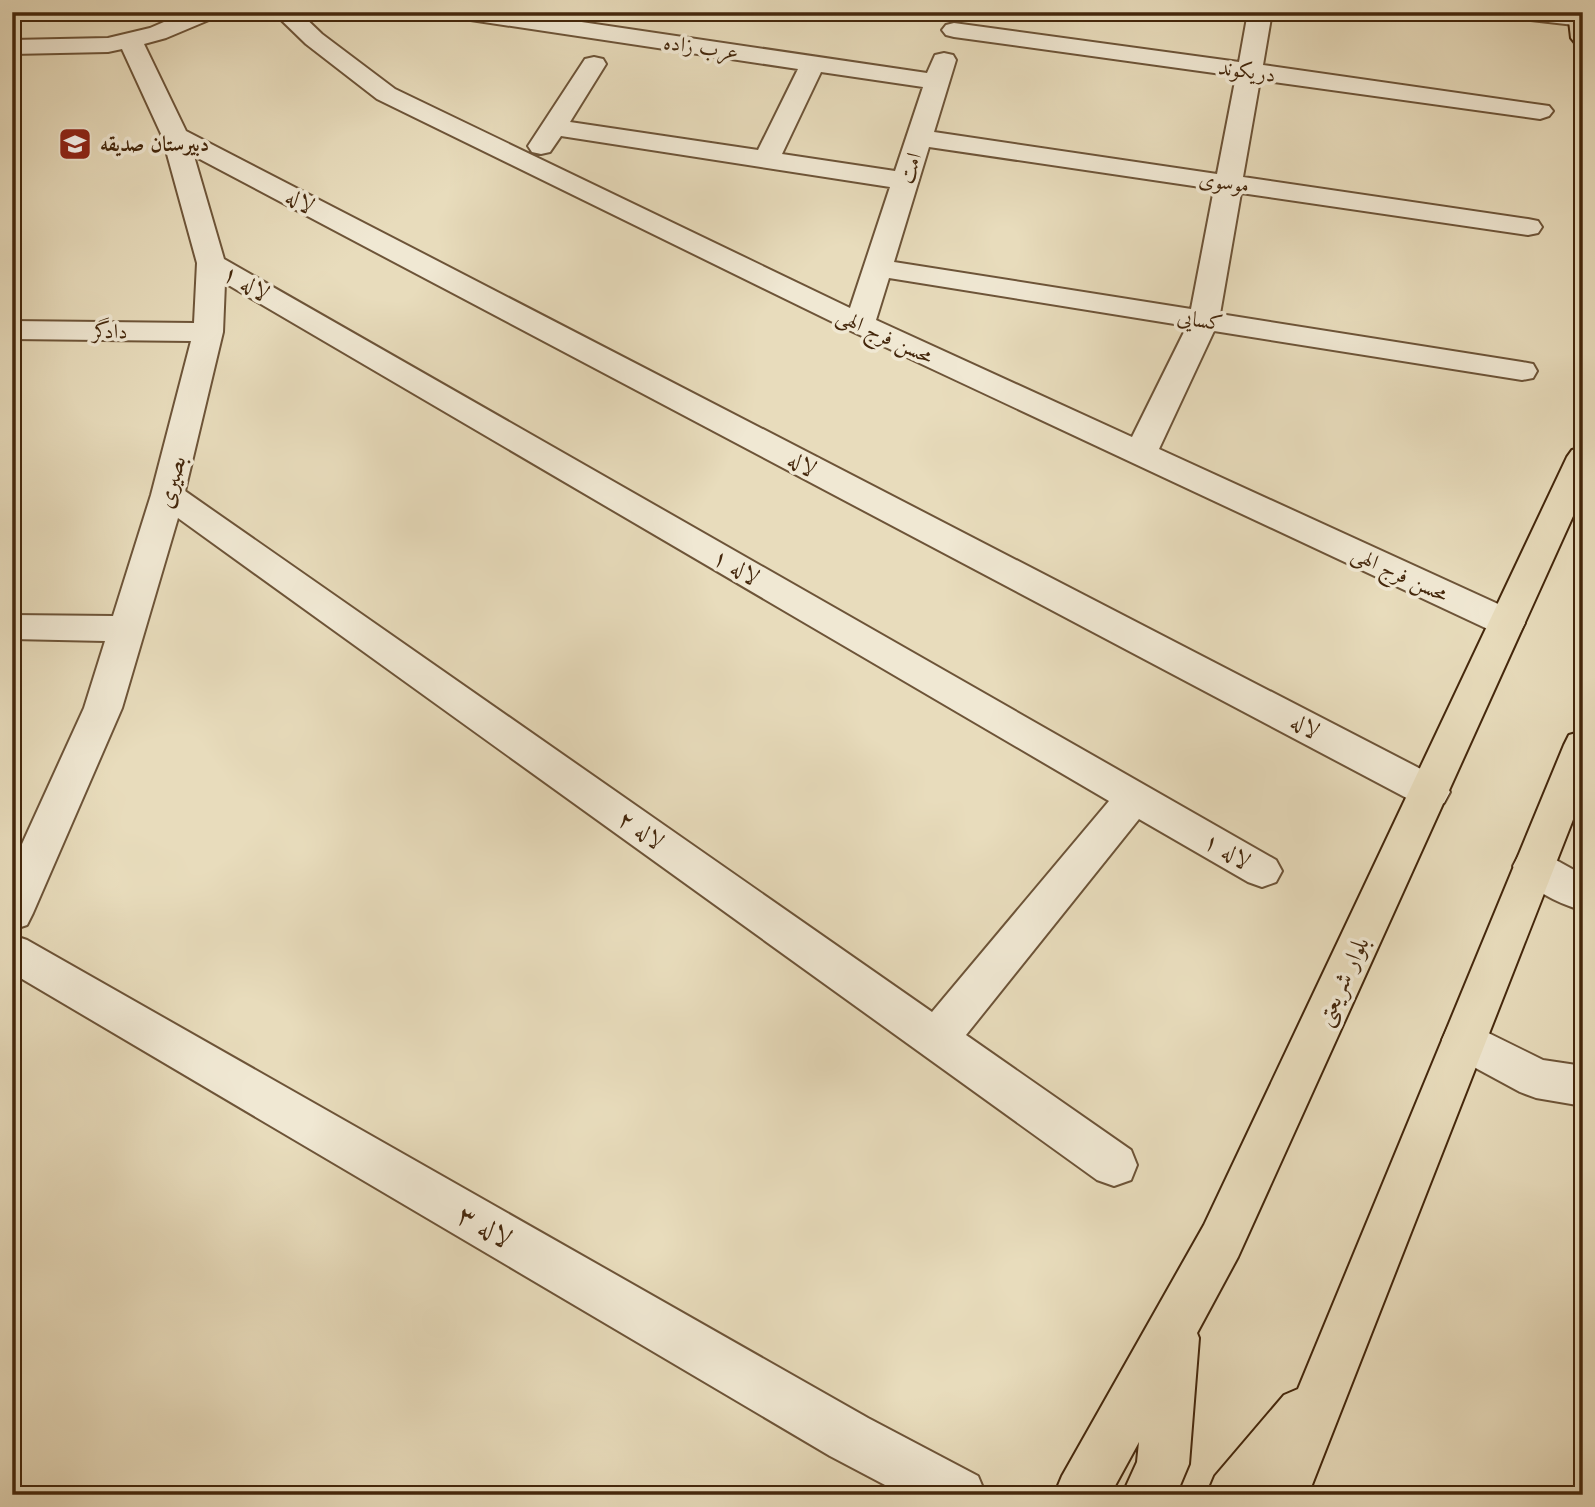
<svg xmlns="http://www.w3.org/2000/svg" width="1595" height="1507" font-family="'Old Standard TT',Amiri,serif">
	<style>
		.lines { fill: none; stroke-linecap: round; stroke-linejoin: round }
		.minor-casing { stroke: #6d5438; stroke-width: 4 }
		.major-casing { stroke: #44270c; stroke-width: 4 }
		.minor { fill: #f0e8d3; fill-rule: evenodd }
		.major { fill: #e8dcbc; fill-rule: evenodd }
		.labels { text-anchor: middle; stroke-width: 7; stroke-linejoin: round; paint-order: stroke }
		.far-street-label { font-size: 21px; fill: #44270c; stroke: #f0e8d3 }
		.far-poi-label { font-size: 21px; font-weight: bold; fill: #44270c; stroke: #f0e8d3; text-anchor: start }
		.street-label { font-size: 24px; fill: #44270c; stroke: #f0e8d3 }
		.near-street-label { font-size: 28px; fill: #44270c; stroke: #f0e8d3 }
	</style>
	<rect width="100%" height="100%" fill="#e8dcbc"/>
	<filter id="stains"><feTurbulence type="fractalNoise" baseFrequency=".00286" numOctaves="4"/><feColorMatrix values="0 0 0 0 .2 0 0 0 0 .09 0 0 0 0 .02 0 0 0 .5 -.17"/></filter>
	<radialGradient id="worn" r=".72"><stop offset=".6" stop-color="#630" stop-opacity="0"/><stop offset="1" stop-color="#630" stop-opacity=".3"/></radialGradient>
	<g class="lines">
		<defs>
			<g id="minor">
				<path d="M187,12H220L216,17L166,38L144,44L186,131L1444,781L1450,792L1444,803L1430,807L1416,803L194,156L224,259L1276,860L1282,871L1276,882L1262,887L1248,882L1139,819L966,1035L1131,1150L1137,1165L1131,1180L1114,1186L1097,1180L178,518L122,708L33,913L27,925L12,930V866L84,708L105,641L12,639V615L113,616L151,495L191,341L12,339V321L194,323L197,263L162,136L122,49L108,52L12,54V40L108,38L150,28ZM225,283L1109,801L932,1012L185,491L223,332Z"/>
				<path d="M273,12H299L322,34L395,89L850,308L890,187L561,136L550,152L541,154L532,152L528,146L585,59L594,57L603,59L606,64L570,122L758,150L798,69L464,19L456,17L452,12H514L927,73L935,55L944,53L953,55L956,60L934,132L1217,174L1236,76L954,37L946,35L942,30L946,25L954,23L1239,62L1248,12H1272L1263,65L1549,106L1553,111L1549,116L1540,119L1260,80L1243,177L1528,219L1538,221L1542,227L1538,233L1528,235L1241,193L1220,314L1522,362L1533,364L1537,371L1533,378L1522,380L1214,331L1159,449L1520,614L1525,623L1520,632L1507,635L1494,632L849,330L377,99L306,44ZM821,72L923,87L895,171L782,154ZM929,147L1214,189L1191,309L894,262ZM889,278L1187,326L1132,437L876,320Z"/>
				<polygon points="1509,12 1582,12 1583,26 1521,19 1513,17"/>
				<path d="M1533,850L1547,855L1583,875V911C1560,904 1524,888 1513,866L1519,855Z"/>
				<polygon points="12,935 27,940 868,1418 978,1476 986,1495 904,1495 830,1456 12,973"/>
				<polygon points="1464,1021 1543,1060 1583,1066 1583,1106 1536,1098 1520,1092 1448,1053 1442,1040 1448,1027"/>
			</g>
			<g id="major">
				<polygon points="1568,12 1583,12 1583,45 1575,43 1571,38"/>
				<polygon points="1583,447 1583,494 1238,1257 1197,1333 1199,1338 1189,1464 1176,1495 1122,1495 1137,1462 1139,1442 1110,1495 1054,1495 1062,1476 1204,1225 1567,457 1572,450"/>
				<polygon points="1583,731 1583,794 1308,1495 1207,1495 1215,1476 1284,1395 1298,1389 1564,745 1569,735"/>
			</g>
		</defs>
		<!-- minor casing -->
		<use href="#minor" class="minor-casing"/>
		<!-- major casing -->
		<use href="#major" class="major-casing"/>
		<!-- minor -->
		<use href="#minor" class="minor"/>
		<!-- major -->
		<use href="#major" class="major"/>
	</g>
	<!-- icons -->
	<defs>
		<symbol id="school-square" viewBox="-11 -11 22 22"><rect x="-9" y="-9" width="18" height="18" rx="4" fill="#8f2418" stroke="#f0e8d3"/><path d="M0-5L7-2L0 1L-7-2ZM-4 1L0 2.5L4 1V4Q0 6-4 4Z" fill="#fff"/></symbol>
	</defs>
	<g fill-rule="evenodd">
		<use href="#school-square" x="56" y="125" width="38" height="38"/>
	</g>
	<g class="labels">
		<!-- far-street labels -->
		<g class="far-street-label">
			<text transform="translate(701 47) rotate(8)" y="7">عرب زاده</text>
			<text transform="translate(1247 71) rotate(8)" y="7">دریکوند</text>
			<text transform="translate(910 168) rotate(-72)" y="7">امت</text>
			<text transform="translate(1224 182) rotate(8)" y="7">موسوی</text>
			<text transform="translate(1200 320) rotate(9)" y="7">کسایی</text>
			<text transform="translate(110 331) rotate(1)" y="7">دادگر</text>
			<text transform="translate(885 336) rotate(25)" y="7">محسن فرج الهی</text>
			<text transform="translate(1400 574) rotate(25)" y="7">محسن فرج الهی</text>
		</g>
		<!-- far-poi labels -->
		<g class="far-poi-label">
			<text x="100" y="151">دبیرستان صدیقه</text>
		</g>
		<!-- street labels -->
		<g class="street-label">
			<text transform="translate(300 201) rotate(28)" y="8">لاله</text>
			<text transform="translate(246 283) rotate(30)" y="8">لاله ۱</text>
			<text transform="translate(802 464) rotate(28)" y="8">لاله</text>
			<text transform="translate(171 482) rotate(-75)" y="8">بصیری</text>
			<text transform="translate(736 567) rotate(30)" y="8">لاله ۱</text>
			<text transform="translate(1305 726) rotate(28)" y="8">لاله</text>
			<text transform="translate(641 830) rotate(35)" y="8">لاله ۲</text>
			<text transform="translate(1227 851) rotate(30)" y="8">لاله ۱</text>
			<text transform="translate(1342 981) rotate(-65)" y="8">بلوار شریعتی</text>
		</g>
		<!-- near-street labels -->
		<g class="near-street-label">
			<text transform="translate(485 1226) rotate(30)" y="10">لاله ۳</text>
		</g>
	</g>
	<!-- margin -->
	<rect width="1595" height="1507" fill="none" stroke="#e8dcbc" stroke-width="42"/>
	<rect x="14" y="14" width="1567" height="1479" fill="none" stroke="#44270c" stroke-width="3.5"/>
	<rect x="21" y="21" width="1553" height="1465" fill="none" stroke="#44270c" stroke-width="2"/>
	<rect width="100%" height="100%" filter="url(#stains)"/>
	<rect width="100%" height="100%" fill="url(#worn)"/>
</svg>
